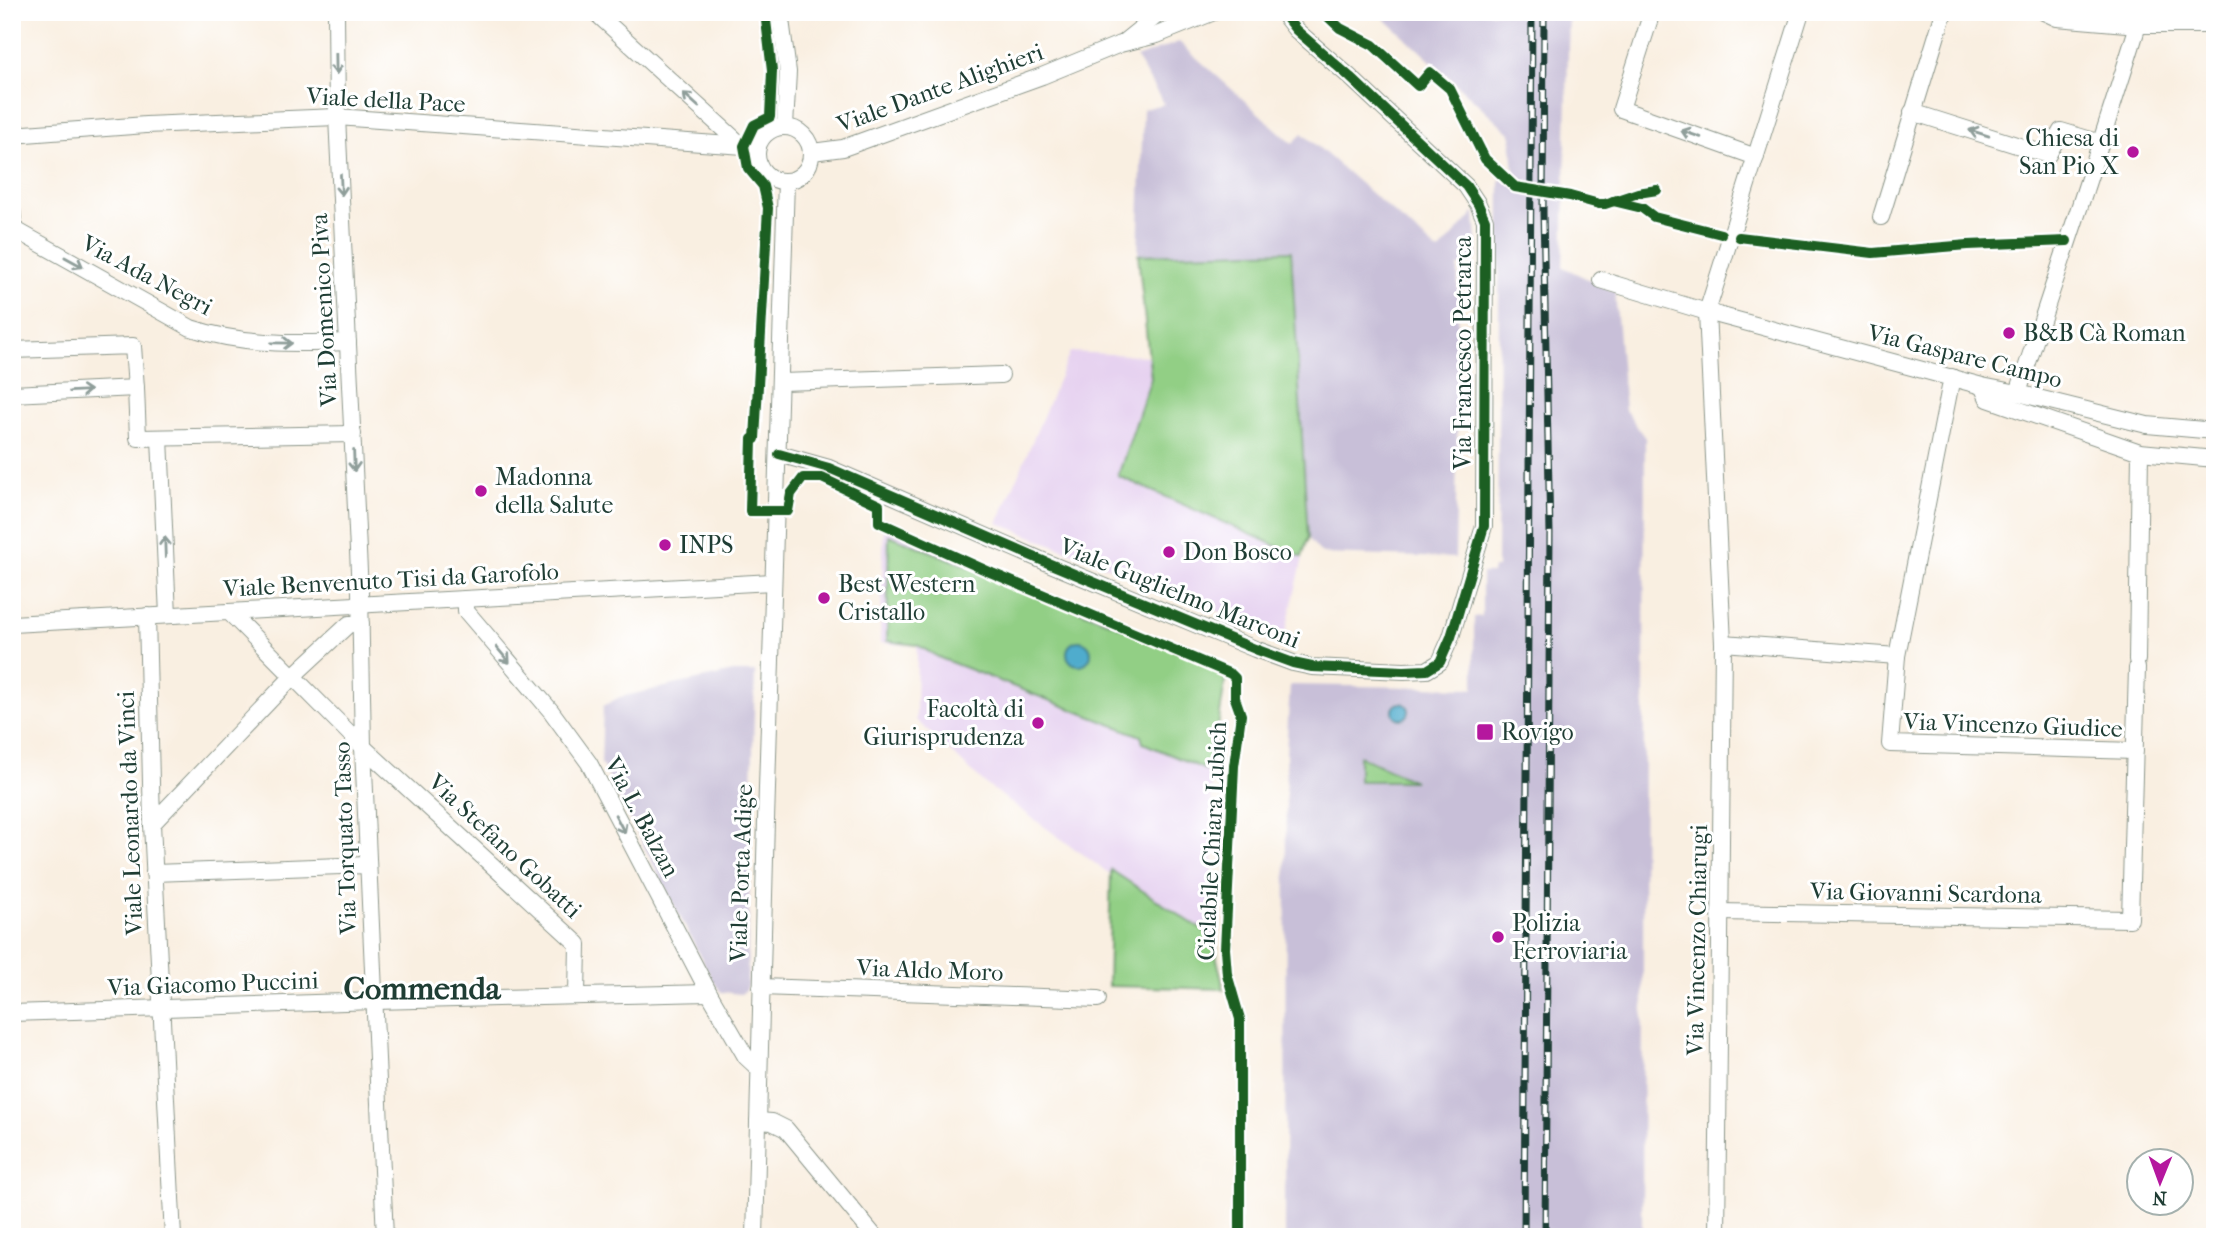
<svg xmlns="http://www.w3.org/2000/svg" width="2227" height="1249" font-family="'IM FELL French Canon',serif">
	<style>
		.built { fill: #e6d2f0 }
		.industrial { fill: #c8bfd8 }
		.green { fill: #92cf85; stroke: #58865c; stroke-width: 2 }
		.water { fill: #4faccd; stroke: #377480; stroke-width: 2 }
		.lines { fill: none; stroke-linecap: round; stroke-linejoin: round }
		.minor-casing { stroke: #8c968a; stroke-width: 18 }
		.minor { stroke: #fff; stroke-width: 16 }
		.rail-casing { stroke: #1f3d34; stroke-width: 7 }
		.rail { stroke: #fff; stroke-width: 4.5; stroke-dasharray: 13; stroke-linecap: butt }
		.cycleway-casing { stroke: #fff; stroke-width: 15 }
		.cycleway { stroke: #1b5e20; stroke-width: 10 }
		.oneway { stroke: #8f9e9a }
		.poi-dot { fill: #b5179e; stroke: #fff; stroke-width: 2.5 }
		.labels { text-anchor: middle; stroke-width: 6; stroke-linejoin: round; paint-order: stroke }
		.street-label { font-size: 24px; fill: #1f3d34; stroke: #fff }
		.poi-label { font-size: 24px; fill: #1f3d34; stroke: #fff; text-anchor: start }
		.district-label { font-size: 32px; font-weight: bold; fill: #1f3d34; stroke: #fff }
	</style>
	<rect width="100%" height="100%" fill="#fff"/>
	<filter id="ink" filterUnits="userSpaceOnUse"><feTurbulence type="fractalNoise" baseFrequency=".0143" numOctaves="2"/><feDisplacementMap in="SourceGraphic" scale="14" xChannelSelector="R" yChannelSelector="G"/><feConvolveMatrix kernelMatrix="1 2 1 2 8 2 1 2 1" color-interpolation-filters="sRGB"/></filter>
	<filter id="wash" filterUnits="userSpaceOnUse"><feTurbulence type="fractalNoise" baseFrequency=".00686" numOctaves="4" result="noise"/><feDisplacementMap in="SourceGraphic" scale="28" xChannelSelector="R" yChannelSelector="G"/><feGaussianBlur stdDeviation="1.57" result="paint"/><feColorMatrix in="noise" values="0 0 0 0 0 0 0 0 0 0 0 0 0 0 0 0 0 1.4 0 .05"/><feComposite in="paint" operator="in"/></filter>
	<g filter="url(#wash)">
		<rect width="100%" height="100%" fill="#f9efe1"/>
		<!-- built -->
		<g class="built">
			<polygon points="1070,352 1149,356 1151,378 1118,476 1303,558 1285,634 1256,626 998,523"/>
			<polygon points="884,525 1227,669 1211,772 1215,950 984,783 916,720 917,646 880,643"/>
		</g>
		<!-- industrial -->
		<g class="industrial">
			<polygon points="1377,12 1569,12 1563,267 1615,292 1625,410 1645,438 1642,1237 1285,1237 1286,754 1290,685 1474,688 1474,617 1482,616 1482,573 1492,573 1493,568 1497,568 1500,179 1515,186 1511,134"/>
			<polygon points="1179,42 1293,144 1302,133 1439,252 1475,212 1478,257 1458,267 1458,394 1455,558 1322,554 1308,538 1291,251 1138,255 1143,109 1164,104 1136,58"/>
			<polygon points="733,672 755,672 747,989 741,994 721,992 712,979 601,763 603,706 620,697"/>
		</g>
		<!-- green -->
		<g class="green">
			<polygon points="1291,251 1308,538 1302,557 1118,476 1151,378 1138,255"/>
			<polygon points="889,535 1227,669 1211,772 1143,743 1141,736 940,658 917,645 887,641"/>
			<polygon points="1359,756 1414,781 1359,781"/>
			<polygon points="1111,870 1216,939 1217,959 1224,989 1108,986"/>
		</g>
		<!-- water -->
		<g class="water">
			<circle cx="1079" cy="653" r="12"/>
			<circle cx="1401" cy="711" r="8"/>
		</g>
	</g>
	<g filter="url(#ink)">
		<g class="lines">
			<defs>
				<g id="minor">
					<polyline points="336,12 337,117 360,592 363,747 385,1237"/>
					<polyline points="595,12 741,145"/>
					<polyline points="780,12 788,72 785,126"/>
					<polyline points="1652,12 1621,109 1756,157"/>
					<polyline points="2044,12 2057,18 2138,25 2215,25"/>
					<polyline points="1125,41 1161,12"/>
					<polyline points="1912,112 2048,155 2061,131 2101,143"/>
					<circle cx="784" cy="154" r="27"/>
					<polyline points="12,135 146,125 337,117 758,147"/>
					<polyline points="812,152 843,148 1042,76 1120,44 1157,35 1214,12"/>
					<polyline points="12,209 14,229 12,241"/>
					<polyline points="1881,217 1944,12"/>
					<path d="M14,229L191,328C242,345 294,344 348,342"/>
					<polyline points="1601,280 1707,312 1982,386 2018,393 2147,425 2215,431"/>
					<polyline points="12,350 133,346 136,388 12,394"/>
					<polyline points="1952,377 1897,656 1890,744 2135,751"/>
					<polyline points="781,382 1001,375"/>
					<polyline points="1982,386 1988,399 2140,452 2215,459"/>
					<polyline points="136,388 138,438 353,434"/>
					<path d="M2018,393C2058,270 2100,149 2138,25"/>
					<polyline points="160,438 168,615"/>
					<polyline points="779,454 829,468 1048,563 1255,649 1293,663 1312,667 1404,671 1427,670 1440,662 1451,637 1484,526 1485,220 1478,204 1466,186 1350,77 1296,30 1282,12"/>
					<polyline points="466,600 466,611 551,711 589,763 709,993 746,1057 759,1069"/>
					<polyline points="229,612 363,747 578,944 577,995"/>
					<polyline points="147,616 152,824 173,1237"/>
					<polyline points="12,624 773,582"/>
					<polyline points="1723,643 1897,656"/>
					<polyline points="2137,660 2140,452"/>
					<polyline points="152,824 293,676 349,624 361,624"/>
					<polyline points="154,873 368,865"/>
					<polyline points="1720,912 2130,919 2137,668"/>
					<polyline points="761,987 1098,999"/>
					<polyline points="12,1013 375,1001 709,993"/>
					<polyline points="758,1121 772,1122 786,1129 875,1237"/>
					<polyline points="755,1237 766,820 786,181"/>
					<polyline points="1717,1237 1723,643 1707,312 1801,12"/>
				</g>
			</defs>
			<!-- minor casing -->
			<use href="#minor" class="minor-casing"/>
			<!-- minor -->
			<use href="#minor" class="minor"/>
			<defs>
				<g id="rail">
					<polyline points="1544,12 1543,213 1550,533 1545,1237"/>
					<polyline points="1524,1237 1532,12"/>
				</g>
			</defs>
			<!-- rail casing -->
			<use href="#rail" class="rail-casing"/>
			<!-- rail -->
			<use href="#rail" class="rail"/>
			<defs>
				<g id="cycleway">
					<polyline points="765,12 772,71 770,117 754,125 744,146 748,168 763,186 768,208 755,439 752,439 750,511 788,511 791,494 803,478 822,478 879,505 879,522 992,573 1231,674 1235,678 1235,698 1241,715 1234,766 1225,949 1227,974 1240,1019 1240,1237"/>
					<polyline points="1323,12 1340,28 1373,45 1418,86 1430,72 1450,89 1485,159 1515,187 1570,196 1599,204 1605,204 1638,193 1657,190"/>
					<polyline points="1613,201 1642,208 1654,217 1721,234"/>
					<polyline points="1739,237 1873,253 1968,245 2067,241"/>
					<polyline points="779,454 829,468 1048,563 1255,649 1293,663 1312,667 1404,671 1427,670 1440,662 1451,637 1484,526 1485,220 1478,204 1466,186 1350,77 1296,30 1282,12"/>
				</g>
			</defs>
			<!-- cycleway casing -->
			<use href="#cycleway" class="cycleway-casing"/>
			<!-- cycleway -->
			<use href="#cycleway" class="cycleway"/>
		</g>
		<!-- one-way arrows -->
		<defs><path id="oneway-shaft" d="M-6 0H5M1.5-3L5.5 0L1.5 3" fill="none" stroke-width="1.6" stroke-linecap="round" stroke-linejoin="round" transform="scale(1.75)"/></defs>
		<g class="oneway">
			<use href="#oneway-shaft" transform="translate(336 64) rotate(89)"/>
			<use href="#oneway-shaft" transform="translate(691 100) rotate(-138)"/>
			<use href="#oneway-shaft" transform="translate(1979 133) rotate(-163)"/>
			<use href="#oneway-shaft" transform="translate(1691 134) rotate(-161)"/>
			<use href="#oneway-shaft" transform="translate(341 185) rotate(87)"/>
			<use href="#oneway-shaft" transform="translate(74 262) rotate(29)"/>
			<use href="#oneway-shaft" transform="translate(282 343) rotate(1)"/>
			<use href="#oneway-shaft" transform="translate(80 391) rotate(-3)"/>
			<use href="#oneway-shaft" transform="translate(354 461) rotate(88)"/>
			<use href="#oneway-shaft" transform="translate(165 547) rotate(-92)"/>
			<use href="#oneway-shaft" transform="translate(503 655) rotate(50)"/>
			<use href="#oneway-shaft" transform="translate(620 824) rotate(62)"/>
		</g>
	</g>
	<!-- markers -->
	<g class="poi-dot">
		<circle cx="2133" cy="152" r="7"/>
		<circle cx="2009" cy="333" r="7"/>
		<circle cx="481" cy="491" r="7"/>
		<circle cx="665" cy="545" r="7"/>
		<circle cx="1169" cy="552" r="7"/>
		<circle cx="824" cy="598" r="7"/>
		<circle cx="1038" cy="723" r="7"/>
		<rect x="1476" y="723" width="18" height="18" rx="3.5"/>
		<circle cx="1498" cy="937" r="7"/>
	</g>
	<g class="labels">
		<!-- street labels -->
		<g class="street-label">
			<text transform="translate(940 88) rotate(-20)" y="8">Viale Dante Alighieri</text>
			<text transform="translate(386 100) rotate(3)" y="8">Viale della Pace</text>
			<text transform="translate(147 275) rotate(28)" y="8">Via Ada Negri</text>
			<text transform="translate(324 310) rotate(-93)" y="8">Via Domenico Piva</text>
			<text transform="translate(1463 353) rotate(-90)" y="8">Via Francesco Petrarca</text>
			<text transform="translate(1965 356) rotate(14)" y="8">Via Gaspare Campo</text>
			<text transform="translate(391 580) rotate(-3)" y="8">Viale Benvenuto Tisi da Garofolo</text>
			<text transform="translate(1180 593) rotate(22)" y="8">Viale Guglielmo Marconi</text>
			<text transform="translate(2013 725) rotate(2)" y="8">Via Vincenzo Giudice</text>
			<text transform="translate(130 813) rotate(-92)" y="8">Viale Leonardo da Vinci</text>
			<text transform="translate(642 817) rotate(62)" y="8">Via L. Balzan</text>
			<text transform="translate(345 838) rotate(-92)" y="8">Via Torquato Tasso</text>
			<text transform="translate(1212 841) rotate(-87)" y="8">Ciclabile Chiara Lubich</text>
			<text transform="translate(505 846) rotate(43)" y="8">Via Stefano Gobatti</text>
			<text transform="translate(741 873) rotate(-88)" y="8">Viale Porta Adige</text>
			<text transform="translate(1926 893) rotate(1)" y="8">Via Giovanni Scardona</text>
			<text transform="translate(1697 940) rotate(-89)" y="8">Via Vincenzo Chiarugi</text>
			<text transform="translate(930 970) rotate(2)" y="8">Via Aldo Moro</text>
			<text transform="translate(213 984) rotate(-2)" y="8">Via Giacomo Puccini</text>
		</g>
		<!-- poi labels -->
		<g class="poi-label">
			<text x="2119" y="146" text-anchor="end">Chiesa di<tspan x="2119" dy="28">San Pio X</tspan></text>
			<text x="2023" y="341">B&amp;B Cà Roman</text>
			<text x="495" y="485">Madonna<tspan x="495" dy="28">della Salute</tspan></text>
			<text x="679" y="553">INPS</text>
			<text x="1183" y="560">Don Bosco</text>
			<text x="838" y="592">Best Western<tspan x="838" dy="28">Cristallo</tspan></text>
			<text x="1024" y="717" text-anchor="end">Facoltà di<tspan x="1024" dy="28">Giurisprudenza</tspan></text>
			<text x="1501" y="740">Rovigo</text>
			<text x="1512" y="931">Polizia<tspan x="1512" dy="28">Ferroviaria</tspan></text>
		</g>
		<!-- district labels -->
		<g class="district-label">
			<text x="422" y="999">Commenda</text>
		</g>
	</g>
	<!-- margin -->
	<rect width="2227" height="1249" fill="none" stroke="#fff" stroke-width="42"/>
	<!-- north arrow -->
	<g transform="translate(2160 1182) rotate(181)"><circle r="33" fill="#ffffff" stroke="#a5b1ae" stroke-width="2"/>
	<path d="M0-5L12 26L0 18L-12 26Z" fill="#b5179e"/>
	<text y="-10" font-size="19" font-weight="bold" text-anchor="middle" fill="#1f3d34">N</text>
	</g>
</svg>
